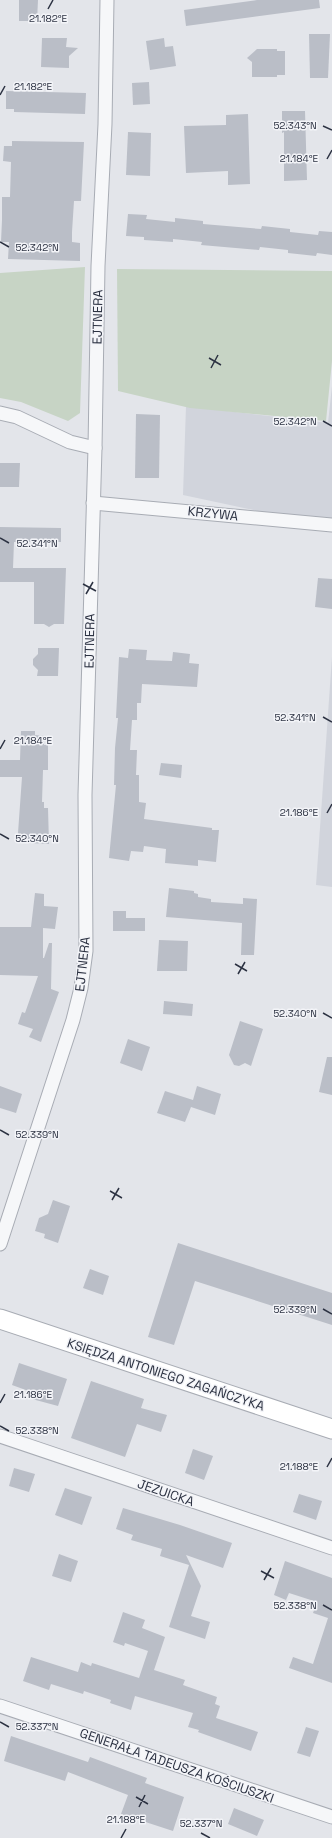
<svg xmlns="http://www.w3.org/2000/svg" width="332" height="1838" font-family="'Space Grotesk',sans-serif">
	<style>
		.built { fill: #d1d4dc }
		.green { fill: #c7d4c5 }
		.building { fill: #babec7 }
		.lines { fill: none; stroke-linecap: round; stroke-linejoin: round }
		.street-casing { stroke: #a8acb4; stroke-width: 15 }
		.secondary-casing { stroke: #a8acb4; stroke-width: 21 }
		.street { stroke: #f6f7f9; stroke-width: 13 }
		.secondary { stroke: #fff; stroke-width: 19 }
		.ticks { fill: none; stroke: #2c3242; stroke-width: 1.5 }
		.labels { text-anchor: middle; stroke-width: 3; stroke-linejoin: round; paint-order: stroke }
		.street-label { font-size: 13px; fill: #2c3242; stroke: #f3f4f8 }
		.ticks-label { font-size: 10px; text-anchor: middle; fill: #2c3242; stroke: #f3f4f8; stroke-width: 3; stroke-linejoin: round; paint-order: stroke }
	</style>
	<rect width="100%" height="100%" fill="#e3e5ea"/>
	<!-- built -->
	<g class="built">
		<polygon points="332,386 332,525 319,524 183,495 186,406 328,423"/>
		<polygon points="332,657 332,887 316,885"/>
	</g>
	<!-- green -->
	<g class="green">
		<polygon points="85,267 80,413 68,421 21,402 0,398 0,273"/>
		<polygon points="117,269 332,271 332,361 326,421 190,408 118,391"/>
	</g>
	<!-- building -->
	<g class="building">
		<polygon points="19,0 38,0 37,21 19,21"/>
		<polygon points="257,0 319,0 320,8 186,26 184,10"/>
		<polygon points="309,34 330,34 328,78 310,78"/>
		<polygon points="42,38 67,38 66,47 78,48 69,56 69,68 41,67"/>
		<polygon points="164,38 165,47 173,46 176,66 150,70 146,41"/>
		<polygon points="257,49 277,49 277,51 285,51 285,75 277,75 277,77 252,77 252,62 247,58"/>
		<polygon points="149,82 150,104 133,105 132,83"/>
		<polygon points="6,91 86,93 85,114 14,112 14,109 6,109"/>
		<polygon points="282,111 305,111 307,180 284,181 284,132 282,133"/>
		<polygon points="248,114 250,184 228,185 228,171 186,173 184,126 226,125 226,115"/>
		<polygon points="128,132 151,133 150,176 126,175"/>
		<polygon points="12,141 84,142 81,201 74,201 72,232 72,242 80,243 80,261 8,259 9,242 1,242 2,220 2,197 10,197 11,162 3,161 4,146 12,146"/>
		<polygon points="128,214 147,215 146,219 175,222 175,218 203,221 203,224 261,229 262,226 290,229 290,232 318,235 319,231 332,232 332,255 317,253 316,256 288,253 288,250 260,247 259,250 201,245 202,242 173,239 173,242 144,240 144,237 126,236"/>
		<polygon points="136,414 160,415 159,478 135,478"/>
		<polygon points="0,463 20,463 19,487 0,487"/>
		<polygon points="0,527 61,528 61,542 14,542 13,568 66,568 64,624 54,624 49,627 44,624 34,624 34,582 0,582"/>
		<polygon points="318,578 332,579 332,609 315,607"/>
		<polygon points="38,648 59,648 58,676 37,676 38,670 33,665 33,659 38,654"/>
		<polygon points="129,649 147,650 146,660 172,661 173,652 190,654 189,663 199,664 197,687 142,684 141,703 137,703 137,720 132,720 130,750 137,750 136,775 139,775 139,802 146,803 144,819 212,828 212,830 219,830 216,862 198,860 198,866 165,863 166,849 144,846 143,852 131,851 129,861 109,858 116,785 114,785 115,748 118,718 116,718 119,657 128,658"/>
		<polygon points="21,731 35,731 35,735 44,736 44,745 48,745 48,770 43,770 42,802 44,802 44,808 48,808 49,844 30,843 30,839 23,839 18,833 22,777 0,777 0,760 20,760"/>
		<polygon points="161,763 182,765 181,778 159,775"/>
		<polygon points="169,888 194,891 194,893 198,894 198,897 211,899 211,902 243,904 243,898 257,899 254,955 241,955 242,923 166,917"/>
		<polygon points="35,893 44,894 44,906 58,907 55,929 43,928 43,958 44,958 49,943 52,943 51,989 59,992 41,1042 29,1037 33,1029 18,1024 22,1012 25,1013 38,976 0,975 0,927 31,927"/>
		<polygon points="113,911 126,911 126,918 145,918 145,931 113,931"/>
		<polygon points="159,940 188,941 187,971 157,971"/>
		<polygon points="164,1001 193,1004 192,1016 163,1014"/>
		<polygon points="240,1021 263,1029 251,1066 245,1063 239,1066 234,1065 229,1055"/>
		<polygon points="128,1039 150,1047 142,1071 120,1063"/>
		<polygon points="327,1057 332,1057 332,1095 319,1092"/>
		<polygon points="0,1086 22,1094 16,1113 0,1108"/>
		<polygon points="197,1086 221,1094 215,1115 191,1107 185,1122 157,1113 165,1091 193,1100"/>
		<polygon points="53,1200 70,1206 58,1243 44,1238 45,1234 35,1231 39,1218 48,1214"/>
		<polygon points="178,1243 332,1293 332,1325 195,1281 174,1345 148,1337"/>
		<polygon points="90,1269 109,1276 103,1295 83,1288"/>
		<polygon points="19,1363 67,1379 58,1406 32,1399 34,1393 12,1385"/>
		<polygon points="91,1381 144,1399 141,1408 167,1415 161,1432 137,1424 125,1457 71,1438"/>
		<polygon points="193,1449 213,1456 204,1480 185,1473"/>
		<polygon points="14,1468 35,1474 29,1492 9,1486"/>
		<polygon points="65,1488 92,1497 82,1525 55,1515"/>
		<polygon points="299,1494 322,1501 316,1520 293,1512"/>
		<polygon points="123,1508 180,1525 232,1543 223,1568 186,1555 201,1586 191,1616 210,1622 205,1639 169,1627 189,1565 160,1556 162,1549 131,1540 133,1535 116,1529"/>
		<polygon points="59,1554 78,1561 71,1582 52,1576"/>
		<polygon points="285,1561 332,1578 332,1683 289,1668 293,1657 313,1664 328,1618 313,1613 317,1602 289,1593 286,1600 274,1595"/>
		<polygon points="123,1612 145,1620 142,1628 165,1637 154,1670 185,1680 183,1685 217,1697 215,1704 220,1706 216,1718 258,1732 251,1751 198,1732 199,1730 188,1727 193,1713 135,1696 131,1710 110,1703 111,1700 84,1691 83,1694 51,1684 49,1690 23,1681 31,1657 78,1672 81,1662 91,1666 92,1663 139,1678 148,1651 125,1643 124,1646 113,1642"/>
		<polygon points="306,1727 319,1731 310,1757 297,1753"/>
		<polygon points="11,1736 88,1762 90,1757 147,1778 145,1783 184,1797 173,1831 121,1814 128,1795 68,1772 65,1781 4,1761"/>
		<polygon points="234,1808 264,1820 257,1836 228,1824"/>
	</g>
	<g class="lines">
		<defs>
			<g id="street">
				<polyline points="0,413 17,417 70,442 95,448"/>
				<polyline points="93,503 332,525"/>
				<polyline points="0,1244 73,1020 81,988 86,951 85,795 95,448 98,266 105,124 107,0"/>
				<polyline points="0,1436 332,1548"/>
				<polyline points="0,1706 332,1817"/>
			</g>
			<polyline id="secondary" points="0,1319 332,1429"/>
		</defs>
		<!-- street casing -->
		<use href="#street" class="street-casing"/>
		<!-- secondary casing -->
		<use href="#secondary" class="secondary-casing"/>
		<!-- street -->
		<use href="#street" class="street"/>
		<!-- secondary -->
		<use href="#secondary" class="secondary"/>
	</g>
	<!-- ticks -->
	<path class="ticks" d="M48,9L53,0M0,95L5,86M323,126L332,130M327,159L332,150M0,242L9,247M209,358L221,365M211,368L218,355M323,421L332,426M0,538L9,543M83,584L96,591M86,594L93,582M323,717L332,722M0,749L5,740M327,813L332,804M0,834L9,839M235,964L247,971M238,974L245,962M323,1013L332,1018M0,1130L9,1135M110,1191L122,1198M112,1200L119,1188M323,1309L332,1314M0,1403L5,1394M0,1426L9,1431M327,1467L332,1458M261,1571L274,1578M264,1580L271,1568M323,1605L332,1610M0,1722L9,1727M136,1797L148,1804M139,1807L145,1795M201,1833L210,1838M121,1838L126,1829"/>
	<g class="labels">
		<!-- street labels -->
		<g class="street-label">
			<text transform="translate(97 317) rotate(-89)" y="5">EJTNERA</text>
			<text transform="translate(213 513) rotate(6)" y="5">KRZYWA</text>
			<text transform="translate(89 641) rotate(-89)" y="5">EJTNERA</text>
			<text transform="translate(82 964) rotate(-84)" y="5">EJTNERA</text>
			<text transform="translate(166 1374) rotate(18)" y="5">KSIĘDZA ANTONIEGO ZAGAŃCZYKA</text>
			<text transform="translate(166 1492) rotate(19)" y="5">JEZUICKA</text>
			<text transform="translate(177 1765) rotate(19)" y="5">GENERAŁA TADEUSZA KOŚCIUSZKI</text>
		</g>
	</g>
	<g class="ticks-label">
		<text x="48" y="22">21.182°E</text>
		<text x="33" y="90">21.182°E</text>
		<text x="295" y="129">52.343°N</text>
		<text x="299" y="162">21.184°E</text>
		<text x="37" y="251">52.342°N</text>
		<text x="295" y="425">52.342°N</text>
		<text x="37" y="547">52.341°N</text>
		<text x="295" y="721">52.341°N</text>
		<text x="33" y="744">21.184°E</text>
		<text x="299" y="816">21.186°E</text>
		<text x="37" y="842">52.340°N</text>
		<text x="295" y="1017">52.340°N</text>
		<text x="37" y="1138">52.339°N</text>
		<text x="295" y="1313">52.339°N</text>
		<text x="33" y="1398">21.186°E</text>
		<text x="37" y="1434">52.338°N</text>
		<text x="299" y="1470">21.188°E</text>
		<text x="295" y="1609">52.338°N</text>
		<text x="37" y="1730">52.337°N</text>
		<text x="126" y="1823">21.188°E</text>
		<text x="201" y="1827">52.337°N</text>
	</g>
</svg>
